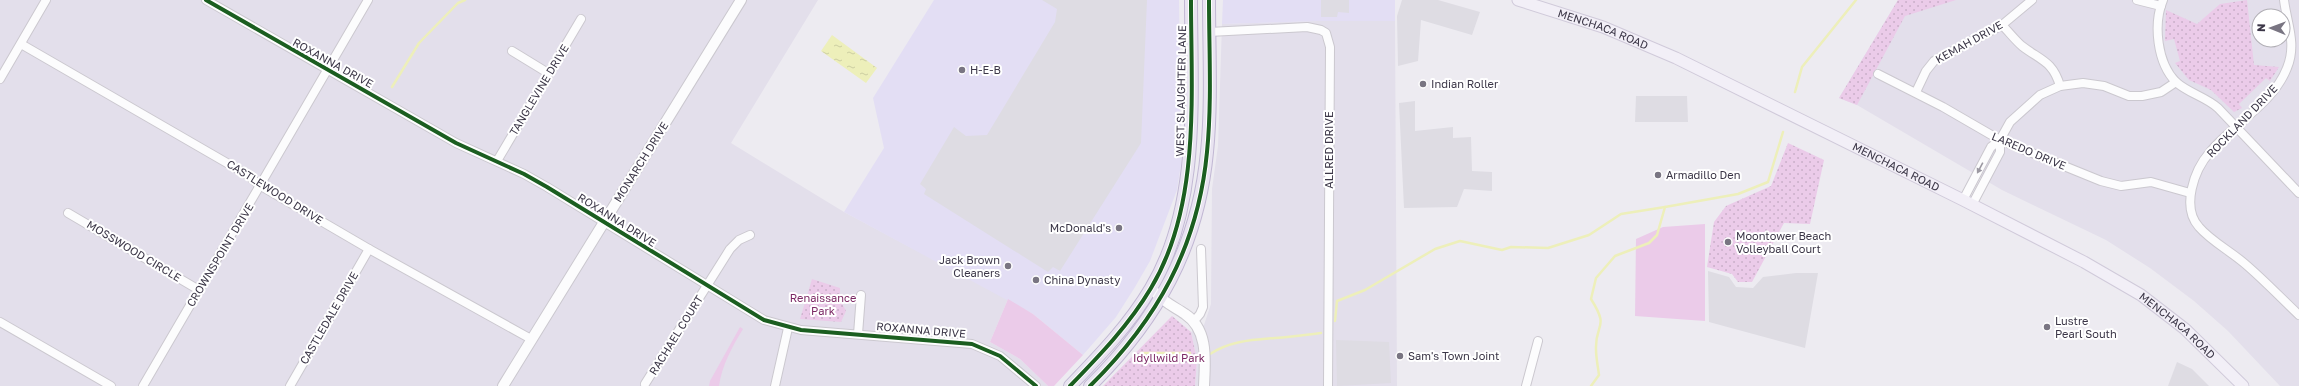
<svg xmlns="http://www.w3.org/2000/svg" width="2299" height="386" font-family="'Golos Text',sans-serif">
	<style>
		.residential { fill: #e3dfeb; fill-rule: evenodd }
		.commercial { fill: #e3def4 }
		.grass { fill: #ebcbe9 }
		.park { fill: url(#park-dots) }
		.parking { fill: #dedce3 }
		.water { fill: url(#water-ripples) }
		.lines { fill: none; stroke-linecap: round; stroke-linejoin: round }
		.stream { stroke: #edefba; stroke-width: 2.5 }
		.minor-casing { stroke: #cbc8cf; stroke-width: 10 }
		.tertiary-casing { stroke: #cbc8cf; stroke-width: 12 }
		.secondary-casing { stroke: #d0cada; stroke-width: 13 }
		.primary-casing { stroke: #c2b8d4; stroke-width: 14 }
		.minor { stroke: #fcfcfd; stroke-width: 8 }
		.tertiary { stroke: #fcfcfd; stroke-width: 10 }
		.secondary { stroke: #f2eff7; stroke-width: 11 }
		.primary { stroke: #e9e4f1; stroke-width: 12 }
		.cycleway-casing { stroke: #fff; stroke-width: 6 }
		.cycleway { stroke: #1b5e20; stroke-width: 4 }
		.oneway { fill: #9c99a2 }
		.poi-dot { fill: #797582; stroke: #fff; stroke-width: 1.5 }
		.labels { text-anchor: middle; stroke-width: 4; stroke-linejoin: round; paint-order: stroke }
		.street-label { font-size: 11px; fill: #3b3647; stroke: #fff }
		.poi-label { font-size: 11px; fill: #3b3647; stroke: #fff; text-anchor: start }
		.park-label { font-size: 11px; fill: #7b2864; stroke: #fff }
	</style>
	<defs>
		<pattern id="park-dots" width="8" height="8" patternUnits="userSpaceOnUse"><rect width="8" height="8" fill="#ebcbe9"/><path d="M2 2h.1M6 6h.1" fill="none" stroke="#caafc9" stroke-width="1.8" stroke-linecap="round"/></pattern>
		<pattern id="water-ripples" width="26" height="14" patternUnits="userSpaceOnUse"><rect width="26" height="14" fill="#edefba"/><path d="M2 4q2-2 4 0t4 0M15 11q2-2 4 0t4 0" fill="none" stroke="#cccea1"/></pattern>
	</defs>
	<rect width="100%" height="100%" fill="#edebf1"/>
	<!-- residential -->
	<g class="residential">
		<polygon points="0,0 818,0 731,143 844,212 1008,299 990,342 1020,359 1048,386 0,386"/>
		<path d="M1898,0H2299V386H2280L2228,331L2194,301L2150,268L2106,240L2002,190L1857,105L1839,98ZM2259,16H2283V40H2259Z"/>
		<polygon points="1318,21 1395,21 1397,386 1195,386 1197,360 1191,332 1204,325 1211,304 1212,189 1218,146 1222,24"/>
	</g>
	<!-- commercial -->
	<g class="commercial">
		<polygon points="934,0 1179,0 1181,164 1177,190 1150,261 1135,287 1116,317 1083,355 1033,314 844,212 884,148 873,98"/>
		<polygon points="1223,0 1395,0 1395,21 1318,21 1222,24"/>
	</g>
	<!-- grass -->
	<g class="grass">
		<polygon points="1705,224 1705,321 1635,316 1636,239 1663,227"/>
		<polygon points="1008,299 1033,314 1083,355 1054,386 1048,386 1020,359 990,342"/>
		<path d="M740,327L743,329C732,347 722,365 719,386H709L710,381Z"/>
	</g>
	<!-- park -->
	<g class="park">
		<polygon points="1898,0 1956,0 1905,16 1857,105 1839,98"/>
		<polygon points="2247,0 2254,65 2279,67 2270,81 2266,78 2239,104 2242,108 2234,112 2211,90 2189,80 2175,63 2180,61 2174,39 2165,41 2166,10 2197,24 2220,4"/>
		<polygon points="1788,143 1824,160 1810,224 1784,223 1752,282 1738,282 1732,274 1707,267 1714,222 1726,206 1771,186"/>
		<polygon points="812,279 840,288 840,300 846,311 841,322 800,319"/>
		<polygon points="1172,316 1191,332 1197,360 1195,386 1103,386"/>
	</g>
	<!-- parking -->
	<g class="parking">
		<polygon points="1042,0 1147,0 1141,143 1060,271 1053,267 1048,272 924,194 926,189 920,184 954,127 966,136 987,135 1055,22 1057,9"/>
		<polygon points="1321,0 1349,0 1349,13 1338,12 1337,17 1321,17"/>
		<polygon points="1402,0 1438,0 1480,12 1472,35 1421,20 1418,61 1398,66 1397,16"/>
		<polygon points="1636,96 1687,96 1688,122 1635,122"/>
		<polygon points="1415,101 1415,131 1453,127 1453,138 1471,137 1472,171 1492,172 1492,191 1464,189 1457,207 1404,208 1399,103"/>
		<polygon points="1708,271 1729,277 1736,287 1753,288 1763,277 1796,273 1818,273 1805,348 1709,322"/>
		<polygon points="1336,340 1389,342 1391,383 1337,386"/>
		<polygon points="2177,362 2192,369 2209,386 2168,386"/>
	</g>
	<!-- water -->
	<polygon class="water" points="832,35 877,68 866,83 821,51"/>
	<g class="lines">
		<!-- stream -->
		<g class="stream">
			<polyline points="392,87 419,43 458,3 465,0"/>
			<polyline points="1795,92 1802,67 1856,0"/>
			<polyline points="1335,321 1337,301 1365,290 1435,249 1460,241 1502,250 1511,247 1548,248 1589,235 1621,214 1665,207"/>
			<polyline points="1141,353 1190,353"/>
			<path d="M1210,354C1230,341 1251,340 1275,338C1290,337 1305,335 1321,333"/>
			<path d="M1591,386L1599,375C1598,367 1596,358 1596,349C1595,323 1610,329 1591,299L1596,278L1615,256L1649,243L1657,235L1665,207L1738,194L1768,182L1783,132"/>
		</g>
		<defs>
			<g id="minor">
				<polyline points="206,0 456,143 524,174 547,187 764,320 801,330 972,344 1000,356 1036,386"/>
				<polyline points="2137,0 2161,6"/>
				<path d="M2163,0C2153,24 2157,63 2176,82C2188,93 2206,97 2218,108L2299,193"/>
				<path d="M2284,0C2287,24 2297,44 2287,68C2273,104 2233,124 2210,152C2194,170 2181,207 2199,227C2211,241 2230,251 2244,263C2263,279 2281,298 2299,315"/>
				<path d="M2002,25C2009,32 2015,40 2022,46C2040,60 2053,61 2060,86"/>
				<polyline points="1209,32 1307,27 1321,30 1326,33 1330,47 1328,386"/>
				<polyline points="21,44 246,174 261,186 369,249 531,339"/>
				<polyline points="512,51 548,73"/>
				<polyline points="1878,74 1943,107 2000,140 2101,181 2121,186 2151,182 2190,193"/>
				<polyline points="0,79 46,0"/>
				<polyline points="1916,92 1926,71 1934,61 2002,25 2032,0"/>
				<polyline points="497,161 581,19"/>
				<polyline points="1963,200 1991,147 2000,140"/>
				<polyline points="1972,205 2000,152 2000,140 2010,122 2040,95 2060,86 2083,83 2104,86 2129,96 2142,96 2161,92 2176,82"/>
				<polyline points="68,213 199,290"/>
				<polyline points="1194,321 1200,314 1203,307 1201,249"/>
				<polyline points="0,322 111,386"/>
				<polyline points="858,334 861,295"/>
				<polyline points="645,384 730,249 739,240 750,235"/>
				<polyline points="143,386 368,0"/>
				<polyline points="290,386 369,249"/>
				<polyline points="775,386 788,328"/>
				<polyline points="1526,386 1538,341"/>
			</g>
			<g id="tertiary">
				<path d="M1155,292C1163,302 1175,307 1185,314C1209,330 1205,361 1204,386"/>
				<polyline points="503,386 741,0"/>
			</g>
			<g id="secondary">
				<path id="s1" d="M1518,0L1603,27L1676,58L1963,200L2084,262L2141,295L2185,329L2243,386"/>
			</g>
			<g id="primary">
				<path d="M1070,386C1100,355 1129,325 1151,288C1201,205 1191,93 1191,0"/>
				<path d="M1090,386C1157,320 1198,247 1207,152C1212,102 1209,50 1209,0"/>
			</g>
		</defs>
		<!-- minor casing -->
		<use href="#minor" class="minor-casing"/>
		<!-- tertiary casing -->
		<use href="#tertiary" class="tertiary-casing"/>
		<!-- secondary casing -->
		<use href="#secondary" class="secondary-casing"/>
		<!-- primary casing -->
		<use href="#primary" class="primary-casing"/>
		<!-- minor -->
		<use href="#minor" class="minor"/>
		<!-- tertiary -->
		<use href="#tertiary" class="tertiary"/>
		<!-- secondary -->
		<use href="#secondary" class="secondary"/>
		<!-- primary -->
		<use href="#primary" class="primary"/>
		<defs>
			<g id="cycleway">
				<polyline points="206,0 456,143 524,174 547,187 764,320 801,330 972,344 1000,356 1036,386"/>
				<path d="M1070,386C1100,355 1129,325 1151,288C1201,205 1191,93 1191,0"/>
				<path d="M1090,386C1157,320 1198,247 1207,152C1212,102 1209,50 1209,0"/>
			</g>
		</defs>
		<!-- cycleway casing -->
		<use href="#cycleway" class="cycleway-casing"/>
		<!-- cycleway -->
		<use href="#cycleway" class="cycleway"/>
	</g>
	<!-- one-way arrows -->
	<defs><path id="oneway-solid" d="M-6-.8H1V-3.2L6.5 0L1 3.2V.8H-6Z"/></defs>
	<use class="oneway" href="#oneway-solid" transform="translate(1980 168) rotate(118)"/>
	<!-- markers -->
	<g class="poi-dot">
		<circle cx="962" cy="70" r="4"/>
		<circle cx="1423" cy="84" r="4"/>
		<circle cx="1658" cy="175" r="4"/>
		<circle cx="1119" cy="228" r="4"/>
		<circle cx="1728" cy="242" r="4"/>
		<circle cx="1008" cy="266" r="4"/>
		<circle cx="1036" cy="280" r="4"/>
		<circle cx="2047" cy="327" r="4"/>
		<circle cx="1400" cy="356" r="4"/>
	</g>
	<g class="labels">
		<!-- street labels -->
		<g class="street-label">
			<text dy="4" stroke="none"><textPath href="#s1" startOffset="90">MENCHACA ROAD</textPath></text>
			<text transform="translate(1969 42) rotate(-29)" y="4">KEMAH DRIVE</text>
			<text transform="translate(333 63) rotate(29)" y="4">ROXANNA DRIVE</text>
			<text transform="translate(539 90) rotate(-59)" y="4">TANGLEVINE DRIVE</text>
			<text transform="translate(1181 91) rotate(-89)" y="4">WEST SLAUGHTER LANE</text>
			<text transform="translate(2242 121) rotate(-46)" y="4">ROCKLAND DRIVE</text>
			<text transform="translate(1329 150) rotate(-90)" y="4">ALLRED DRIVE</text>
			<text transform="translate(2029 151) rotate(23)" y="4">LAREDO DRIVE</text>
			<text transform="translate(641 162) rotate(-58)" y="4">MONARCH DRIVE</text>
			<text dy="4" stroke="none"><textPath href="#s1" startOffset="414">MENCHACA ROAD</textPath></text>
			<text transform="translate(275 192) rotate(32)" y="4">CASTLEWOOD DRIVE</text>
			<text transform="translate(617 220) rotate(32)" y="4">ROXANNA DRIVE</text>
			<text transform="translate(134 251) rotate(31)" y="4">MOSSWOOD CIRCLE</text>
			<text transform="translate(220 255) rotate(-59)" y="4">CROWNSPOINT DRIVE</text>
			<text transform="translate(329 318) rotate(-60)" y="4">CASTLEDALE DRIVE</text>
			<text dy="4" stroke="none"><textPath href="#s1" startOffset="738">MENCHACA ROAD</textPath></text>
			<text transform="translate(921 330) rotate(5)" y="4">ROXANNA DRIVE</text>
			<text transform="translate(676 335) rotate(-58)" y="4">RACHAEL COURT</text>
		</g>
		<!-- poi labels -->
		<g class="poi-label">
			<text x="970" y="74">H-E-B</text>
			<text x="1431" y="88">Indian Roller</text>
			<text x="1666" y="179">Armadillo Den</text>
			<text x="1111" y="232" text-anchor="end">McDonald's</text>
			<text x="1736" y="240">Moontower Beach<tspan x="1736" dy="13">Volleyball Court</tspan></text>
			<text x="1000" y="264" text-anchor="end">Jack Brown<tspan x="1000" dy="13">Cleaners</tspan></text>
			<text x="1044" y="284">China Dynasty</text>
			<text x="2055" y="325">Lustre<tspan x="2055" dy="13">Pearl South</tspan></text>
			<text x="1408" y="360">Sam's Town Joint</text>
		</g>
		<!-- park labels -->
		<g class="park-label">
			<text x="823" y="302">Renaissance<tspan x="823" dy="13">Park</tspan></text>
			<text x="1169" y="362">Idyllwild Park</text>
		</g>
	</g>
	<!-- north arrow -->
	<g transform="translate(2271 28) rotate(271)"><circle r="19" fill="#ffffff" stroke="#b1afb5"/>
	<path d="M0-3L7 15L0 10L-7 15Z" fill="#797582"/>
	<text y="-6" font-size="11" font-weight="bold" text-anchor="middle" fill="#3b3647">N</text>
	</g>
</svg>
